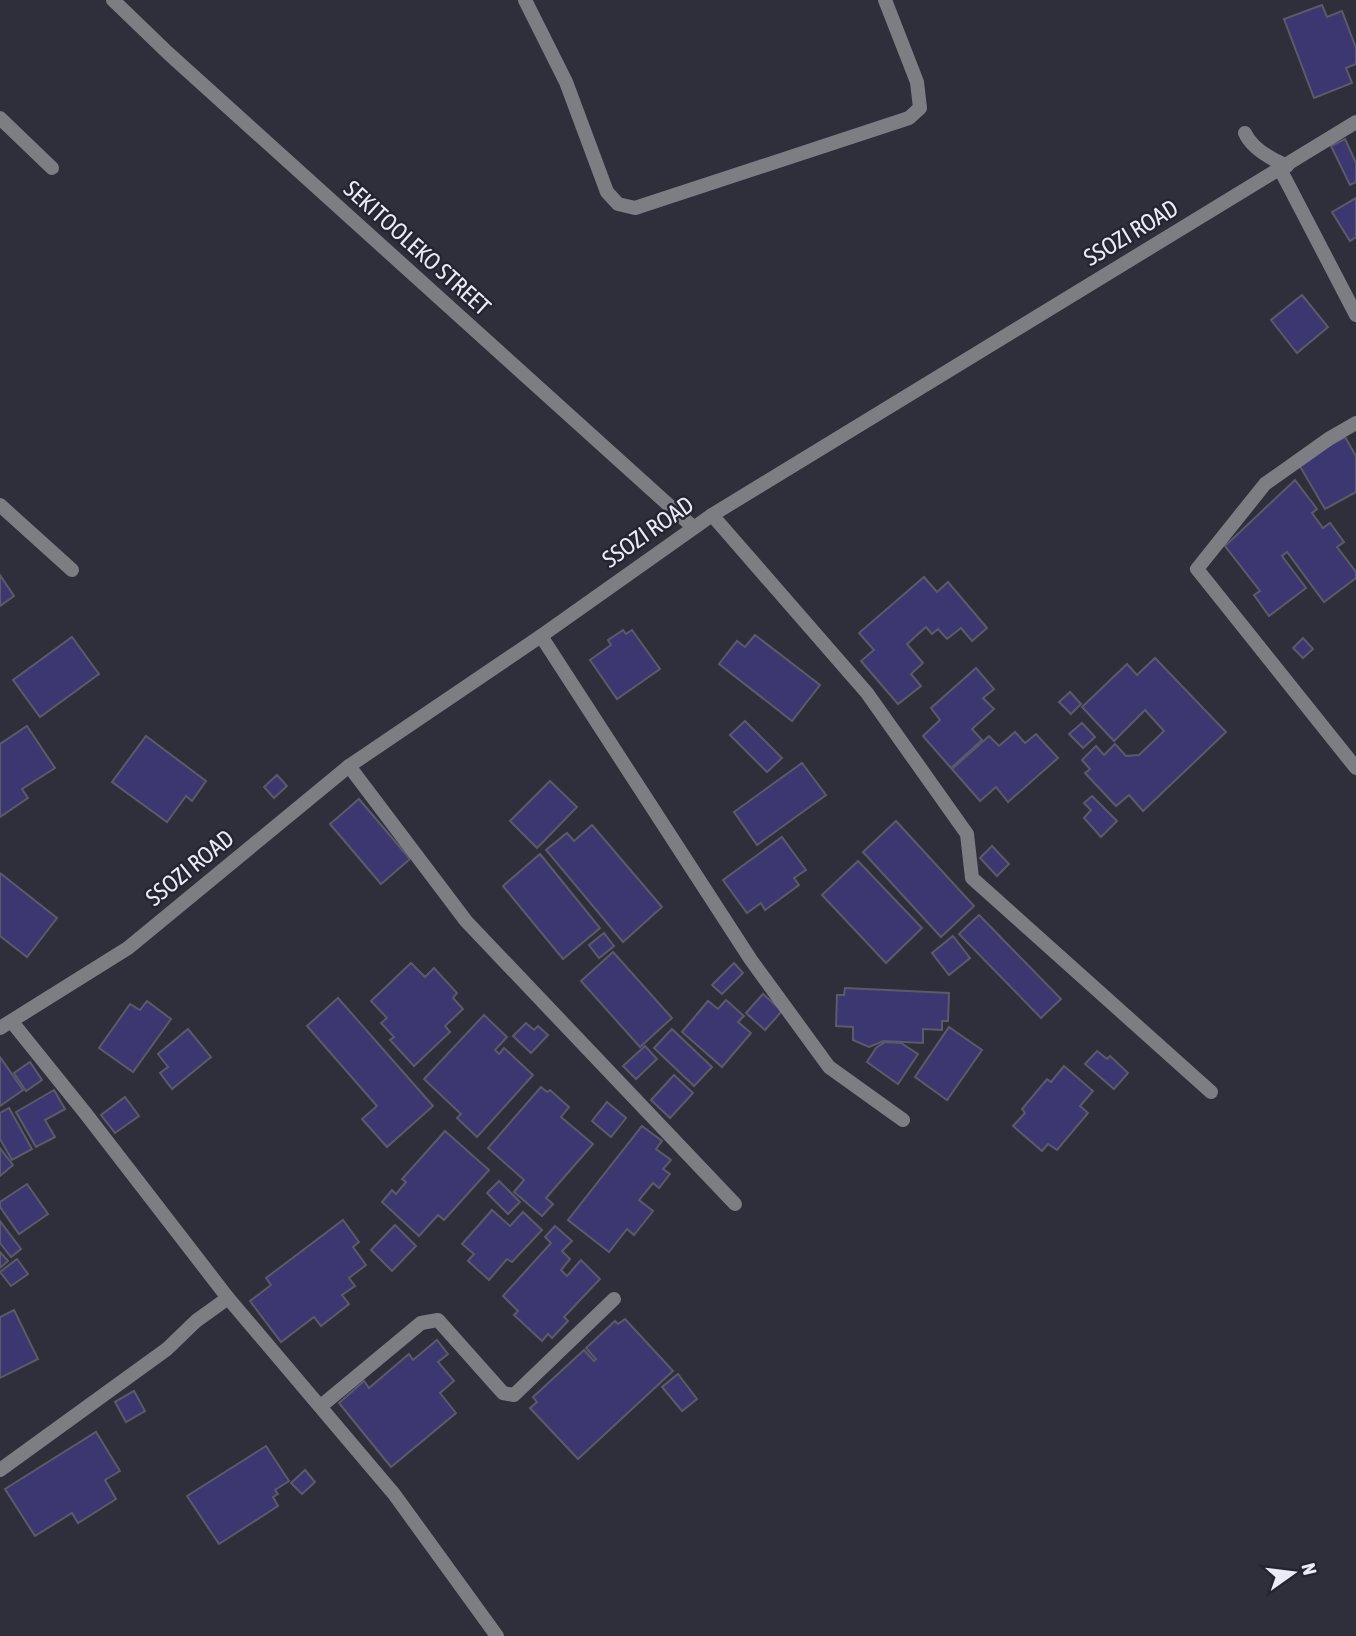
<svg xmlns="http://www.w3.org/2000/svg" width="1356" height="1636" font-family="'Asap Condensed',sans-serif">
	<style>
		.building { fill: #3c3770; stroke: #5a5a69; stroke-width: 2 }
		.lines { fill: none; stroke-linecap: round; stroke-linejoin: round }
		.minor { stroke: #7d7d84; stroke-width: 14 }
		.labels { text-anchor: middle; stroke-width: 5; stroke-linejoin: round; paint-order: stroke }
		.street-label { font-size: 24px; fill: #eaebf4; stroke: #252532 }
	</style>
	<rect width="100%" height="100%" fill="#2f2f3c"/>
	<!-- building -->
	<g class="building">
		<polygon points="1322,5 1327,17 1342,11 1356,48 1356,64 1346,68 1352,83 1314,98 1284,19"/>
		<polygon points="1345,139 1356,163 1356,182 1350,185 1331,146"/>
		<polygon points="1356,198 1356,237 1350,241 1332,212"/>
		<polygon points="1302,295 1328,327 1297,353 1271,320"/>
		<polygon points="1345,437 1356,456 1356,492 1325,509 1298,463"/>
		<polygon points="1295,480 1317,509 1312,513 1323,528 1330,523 1344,542 1337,547 1356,572 1356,578 1324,602 1287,552 1282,556 1306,588 1269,616 1254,595 1260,591 1225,546"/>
		<polygon points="0,575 14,596 0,606"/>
		<polygon points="924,577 937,592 948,582 987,628 972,641 961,628 947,639 938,629 932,634 926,627 907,644 923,663 911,674 921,686 898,704 861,661 874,650 859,633"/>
		<polygon points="623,630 626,634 632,630 660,669 617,699 590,660 611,645 608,640"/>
		<polygon points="755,635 820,685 792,721 719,664 737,641 745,647"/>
		<polygon points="72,637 99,674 40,717 13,680"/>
		<polygon points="1303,638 1313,649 1303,658 1293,648"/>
		<polygon points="1155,658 1226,732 1143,811 1129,795 1116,806 1085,773 1090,769 1082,760 1096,746 1104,755 1115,744 1126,756 1139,755 1164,731 1145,710 1114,741 1082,707 1127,664 1137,675"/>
		<polygon points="976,668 994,689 983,698 994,709 972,729 982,740 951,768 923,736 940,720 931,708"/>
		<polygon points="1070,692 1081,704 1071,714 1059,702"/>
		<polygon points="745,721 782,758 767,772 730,735"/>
		<polygon points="1082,723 1095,737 1083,748 1069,734"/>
		<polygon points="27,726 55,768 22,789 28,798 0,817 0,744"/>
		<polygon points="1015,732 1025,743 1036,734 1058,758 1008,802 996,787 980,801 952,769 989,736 999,746"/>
		<polygon points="146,736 206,781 192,801 186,796 167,822 112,782"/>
		<polygon points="802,763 826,795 757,845 734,812"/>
		<polygon points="277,775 287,786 274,798 264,787"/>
		<polygon points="550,781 577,807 537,848 510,821"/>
		<polygon points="1092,796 1117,821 1101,837 1084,818 1091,810 1084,803"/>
		<polygon points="359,799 410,859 381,884 330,824"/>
		<polygon points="896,821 974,906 941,937 863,852"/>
		<polygon points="592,825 662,907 623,942 546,850 567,833 574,841"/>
		<polygon points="782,837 806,870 794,878 799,885 765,910 761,903 747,913 723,880"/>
		<polygon points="992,846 1009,864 997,876 980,858"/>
		<polygon points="540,854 600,928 563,959 503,886"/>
		<polygon points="858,861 922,928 886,963 822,895"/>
		<polygon points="0,873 57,918 27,957 0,936"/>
		<polygon points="979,915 1061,999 1041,1018 959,934"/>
		<polygon points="604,933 614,946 599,958 589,945"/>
		<polygon points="953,936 970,958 949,975 932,953"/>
		<polygon points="613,952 672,1018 640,1047 581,981"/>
		<polygon points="411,963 425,977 434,968 457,993 453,998 463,1009 445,1026 450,1032 414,1066 390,1040 394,1037 381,1023 387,1018 371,1001"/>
		<polygon points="734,963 743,973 722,994 712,985"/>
		<polygon points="845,988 949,993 948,1021 942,1021 942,1030 923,1029 923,1043 884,1041 869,1047 853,1040 853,1027 836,1026 837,995 844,995"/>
		<polygon points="763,994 782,1011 765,1030 746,1013"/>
		<polygon points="338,998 433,1106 387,1147 362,1119 377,1106 307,1026"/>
		<polygon points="726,1000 744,1016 738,1022 751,1033 722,1067 682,1032 708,1001 718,1009"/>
		<polygon points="147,1001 171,1019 133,1072 99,1048 130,1004 140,1010"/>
		<polygon points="484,1015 507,1037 495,1050 499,1054 504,1048 533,1075 477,1137 457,1118 461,1114 424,1079"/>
		<polygon points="526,1023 534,1030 538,1026 548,1035 531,1053 513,1036"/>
		<polygon points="949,1027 982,1050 947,1100 915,1077"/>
		<polygon points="188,1029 211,1057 172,1089 160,1073 168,1067 158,1054"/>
		<polygon points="672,1029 712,1067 694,1086 654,1048"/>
		<polygon points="885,1042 901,1043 918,1054 898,1084 867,1062 876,1048"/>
		<polygon points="645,1046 657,1059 636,1079 623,1066"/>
		<polygon points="1097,1051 1107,1059 1110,1056 1128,1073 1114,1089 1085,1064"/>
		<polygon points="0,1057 23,1090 0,1106"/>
		<polygon points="30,1062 42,1080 26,1091 14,1073"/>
		<polygon points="1064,1066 1093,1091 1080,1106 1088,1113 1057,1150 1048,1144 1042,1151 1013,1126 1025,1113 1022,1109 1047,1079 1051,1082"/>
		<polygon points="674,1075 693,1093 670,1118 651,1100"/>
		<polygon points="541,1087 547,1092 550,1090 569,1107 561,1117 593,1144 546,1198 553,1204 542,1216 514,1192 524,1180 488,1148"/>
		<polygon points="54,1090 65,1109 45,1120 55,1137 36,1147 16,1112"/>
		<polygon points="125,1097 139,1116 115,1133 101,1115"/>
		<polygon points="607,1102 626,1118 611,1137 592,1121"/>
		<polygon points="9,1108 32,1149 12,1160 0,1139 0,1113"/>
		<polygon points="642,1126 662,1141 656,1149 671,1160 663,1169 670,1174 659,1188 653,1183 639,1200 653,1211 634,1235 627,1229 609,1252 568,1220"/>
		<polygon points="445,1131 489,1170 444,1220 438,1215 419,1236 382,1202 392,1190 396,1194 406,1182 402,1179"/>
		<polygon points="0,1148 13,1165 0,1176"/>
		<polygon points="499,1181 520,1202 508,1214 487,1193"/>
		<polygon points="27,1184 48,1214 19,1234 0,1207 0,1202"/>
		<polygon points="492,1210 510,1226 523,1212 542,1230 512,1262 507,1259 489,1280 468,1261 474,1254 462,1244"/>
		<polygon points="343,1220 359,1242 353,1247 366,1265 349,1278 355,1286 342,1295 349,1304 321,1326 314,1317 281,1342 250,1301 271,1285 266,1278"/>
		<polygon points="0,1221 21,1249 11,1257 0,1243"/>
		<polygon points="395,1225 416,1246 392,1271 371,1250"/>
		<polygon points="555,1226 572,1241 562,1251 570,1259 561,1270 567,1276 581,1260 600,1279 564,1317 568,1321 552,1338 548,1334 542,1341 514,1315 518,1311 503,1296 551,1243 545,1237"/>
		<polygon points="0,1252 8,1261 0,1268"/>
		<polygon points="17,1259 28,1274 11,1286 0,1272"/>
		<polygon points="14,1310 38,1359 0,1378 0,1317"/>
		<polygon points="625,1319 673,1371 578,1459 530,1408 537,1402 533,1397 584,1350 594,1361 596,1359 586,1348 615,1321 618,1324"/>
		<polygon points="437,1340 448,1354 438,1362 454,1381 440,1393 456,1413 391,1467 339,1403 364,1381 369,1388 409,1354 413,1360"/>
		<polygon points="678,1374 697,1399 682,1411 662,1387"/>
		<polygon points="134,1391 145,1411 126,1422 115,1402"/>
		<polygon points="96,1432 120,1471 105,1480 116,1499 78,1523 72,1513 35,1536 5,1489"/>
		<polygon points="266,1446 289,1481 275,1490 278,1494 273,1497 278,1506 219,1544 187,1496"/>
		<polygon points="305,1470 315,1482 302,1494 291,1483"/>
	</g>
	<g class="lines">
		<!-- minor -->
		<g class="minor">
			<polyline points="113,0 168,53 693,527"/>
			<polyline points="525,0 566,82 607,192 618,204 635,208 909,118 920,108 917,82 885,0"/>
			<polyline points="0,118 52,168"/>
			<path d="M1245,133C1252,149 1271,159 1287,166"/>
			<polyline points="1280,169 1356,315"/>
			<polyline points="1356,423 1330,438 1265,484 1197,569 1356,768"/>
			<polyline points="0,505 72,570"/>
			<polyline points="712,515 867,693 967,834 972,878 1211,1092"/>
			<polyline points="541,636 751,960 829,1067 903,1120"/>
			<polyline points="349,766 466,921 735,1204"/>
			<polyline points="12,1022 86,1114 228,1298 394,1494 497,1636"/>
			<polyline points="0,1028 128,948 349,766 541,636 712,515 1356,122"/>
			<polyline points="321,1406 421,1323 438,1320 503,1393 514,1395 614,1299"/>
			<polyline points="0,1470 167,1349 196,1321 228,1298"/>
		</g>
	</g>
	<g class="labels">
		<!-- street labels -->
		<g class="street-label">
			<text transform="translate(1131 233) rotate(-31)" y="8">SSOZI ROAD</text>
			<text transform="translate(417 248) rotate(42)" y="8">SEKITOOLEKO STREET</text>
			<text transform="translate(648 532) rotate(-35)" y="8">SSOZI ROAD</text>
			<text transform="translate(190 868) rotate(-39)" y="8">SSOZI ROAD</text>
		</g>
	</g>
	<!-- north arrow -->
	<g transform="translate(1293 1573) rotate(76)" stroke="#252532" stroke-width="5" paint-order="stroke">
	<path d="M0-5L12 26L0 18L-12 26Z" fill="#eaebf4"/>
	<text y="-10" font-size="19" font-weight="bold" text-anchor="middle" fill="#eaebf4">N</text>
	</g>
</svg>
